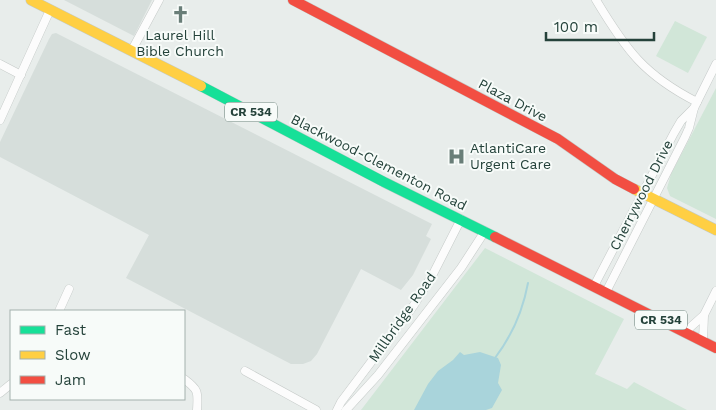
<svg xmlns="http://www.w3.org/2000/svg" width="716" height="410" font-family="'Work Sans',sans-serif">
	<style>
		.built { fill: #d6dedb }
		.green { fill: #d1e6d8 }
		.water { fill: #a9d4db }
		.lines { fill: none; stroke-linecap: round; stroke-linejoin: round }
		.stream { stroke: #a9d4db; stroke-width: 2 }
		.street-casing { stroke: #c5cac8; stroke-width: 9 }
		.fast-casing { stroke: #c3cbc8; stroke-width: 11 }
		.slow-casing { stroke: #c3cbc8; stroke-width: 11 }
		.jam-casing { stroke: #c3cbc8; stroke-width: 11 }
		.street { stroke: #fcfcfc; stroke-width: 8 }
		.fast { stroke: #16e098; stroke-width: 10 }
		.slow { stroke: #ffcf43; stroke-width: 10 }
		.jam { stroke: #f24e42; stroke-width: 10 }
		.labels { text-anchor: middle; stroke-width: 4; stroke-linejoin: round; paint-order: stroke }
		.shield { fill: #f7fbf9; stroke: #637a73; stroke-width: 1 }
		.shield-label { font-size: 12px; font-weight: bold; fill: #24423a }
		.poi-label { font-size: 14px; fill: #24423a; stroke: #f7fbf9 }
		.street-label { font-size: 14px; fill: #24423a; stroke: #f7fbf9 }
	</style>
	<rect width="100%" height="100%" fill="#e8edeb"/>
	<!-- built -->
	<g class="built">
		<polygon points="64,0 152,0 134,36"/>
		<polygon points="56,33 432,224 426,236 431,239 413,275 401,290 361,269 317,354 311,361 303,364 291,364 126,278 149,235 0,157 0,142 49,39 52,34"/>
	</g>
	<!-- green -->
	<g class="green">
		<polygon points="675,21 707,37 688,73 656,56"/>
		<polygon points="716,88 716,219 670,196 667,188 671,174"/>
		<polygon points="485,248 624,319 595,374 627,389 634,382 687,410 361,410"/>
	</g>
	<!-- water -->
	<polygon class="water" points="480,352 498,358 501,365 498,383 502,390 492,408 486,410 414,410 428,384 438,371 453,360 460,352 464,355"/>
	<g class="lines">
		<!-- stream -->
		<path class="stream" d="M495,358C511,337 523,310 528,283"/>
		<defs>
			<g id="street">
				<path d="M596,0C626,50 644,75 697,102"/>
				<polyline points="132,50 159,0"/>
				<polyline points="0,64 21,75"/>
				<polyline points="0,120 50,10"/>
				<polyline points="594,286 674,133 681,121 694,108"/>
				<polyline points="606,292 685,137 689,128 694,108 716,64"/>
				<polyline points="59,311 69,289"/>
				<polyline points="685,332 704,315"/>
				<polyline points="703,341 704,315 716,291"/>
				<polyline points="245,371 316,410"/>
				<path d="M184,379C199,390 198,392 197,410"/>
				<polyline points="0,393 11,384"/>
				<polyline points="337,410 341,402 414,305 433,274 461,219"/>
				<polyline points="346,410 378,375 461,268 485,231"/>
			</g>
			<polyline id="fast" points="201,86 384,182 495,237"/>
			<g id="slow">
				<polyline points="31,0 201,86"/>
				<polyline points="634,189 716,230"/>
			</g>
			<g id="jam">
				<polyline points="293,0 558,139 615,179 634,189"/>
				<polyline points="495,237 716,348"/>
			</g>
		</defs>
		<!-- street casing -->
		<use href="#street" class="street-casing"/>
		<!-- fast casing -->
		<use href="#fast" class="fast-casing"/>
		<!-- slow casing -->
		<use href="#slow" class="slow-casing"/>
		<!-- jam casing -->
		<use href="#jam" class="jam-casing"/>
		<!-- street -->
		<use href="#street" class="street"/>
		<!-- fast -->
		<use href="#fast" class="fast"/>
		<!-- slow -->
		<use href="#slow" class="slow"/>
		<!-- jam -->
		<use href="#jam" class="jam"/>
	</g>
	<!-- icons -->
	<defs>
		<symbol id="church-bare" viewBox="-9 -9 18 18"><path d="M-1.2-6h2.4v3.5h3.3v2.4h-3.3V6h-2.4V-.1h-3.3v-2.4h3.3Z" fill="#697e78" stroke="#f7fbf9" stroke-width="2.5" paint-order="stroke"/></symbol>
		<symbol id="hospital-bare" viewBox="-9 -9 18 18"><path d="M-5-5h3v3.5h4V-5h3V5h-3V1.5h-4V5h-3Z" fill="#697e78" stroke="#f7fbf9" stroke-width="2.5" paint-order="stroke"/></symbol>
	</defs>
	<g fill-rule="evenodd">
		<use href="#church-bare" x="168" y="2" width="25" height="25"/>
		<use href="#hospital-bare" x="444" y="144" width="25" height="25"/>
	</g>
	<g class="labels">
		<!-- shield labels -->
		<g class="shield">
			<rect x="225" y="102.5" width="52" height="19" rx="4"/>
			<rect x="635" y="310.5" width="52" height="19" rx="4"/>
		</g>
		<g class="shield-label">
			<text x="251" y="116">CR 534</text>
			<text x="661" y="324">CR 534</text>
		</g>
		<!-- poi labels -->
		<g class="poi-label">
			<text x="180" y="40">Laurel Hill<tspan x="180" dy="16">Bible Church</tspan></text>
			<text x="470" y="153" text-anchor="start">AtlantiCare<tspan x="470" dy="16">Urgent Care</tspan></text>
		</g>
		<!-- street labels -->
		<g class="street-label">
			<text transform="translate(513 100) rotate(28)" y="5">Plaza Drive</text>
			<text transform="translate(379 162) rotate(27)" y="5">Blackwood-Clementon Road</text>
			<text transform="translate(641 195) rotate(-63)" y="5">Cherrywood Drive</text>
			<text transform="translate(402 317) rotate(-55)" y="5">Millbridge Road</text>
		</g>
	</g>
	<!-- legend -->
	<rect x="10" y="310" width="175" height="90" fill="#f7fbf9" stroke="#a3b1ad"/>
	<rect x="20" y="326" width="25" height="8" fill="#16e098" stroke="#a3b1ad"/>
	<text x="55" y="335" font-size="15" fill="#24423a">Fast</text>
	<rect x="20" y="351" width="25" height="8" fill="#ffcf43" stroke="#a3b1ad"/>
	<text x="55" y="360" font-size="15" fill="#24423a">Slow</text>
	<rect x="20" y="376" width="25" height="8" fill="#f24e42" stroke="#a3b1ad"/>
	<text x="55" y="385" font-size="15" fill="#24423a">Jam</text>
	<!-- scale -->
	<path d="M546 32v8h108v-8" fill="none" stroke="#24423a" stroke-width="2.5"/>
	<text x="554" y="32" font-size="15" fill="#24423a" stroke="#f7fbf9" stroke-width="4" paint-order="stroke">100 m</text>
</svg>
